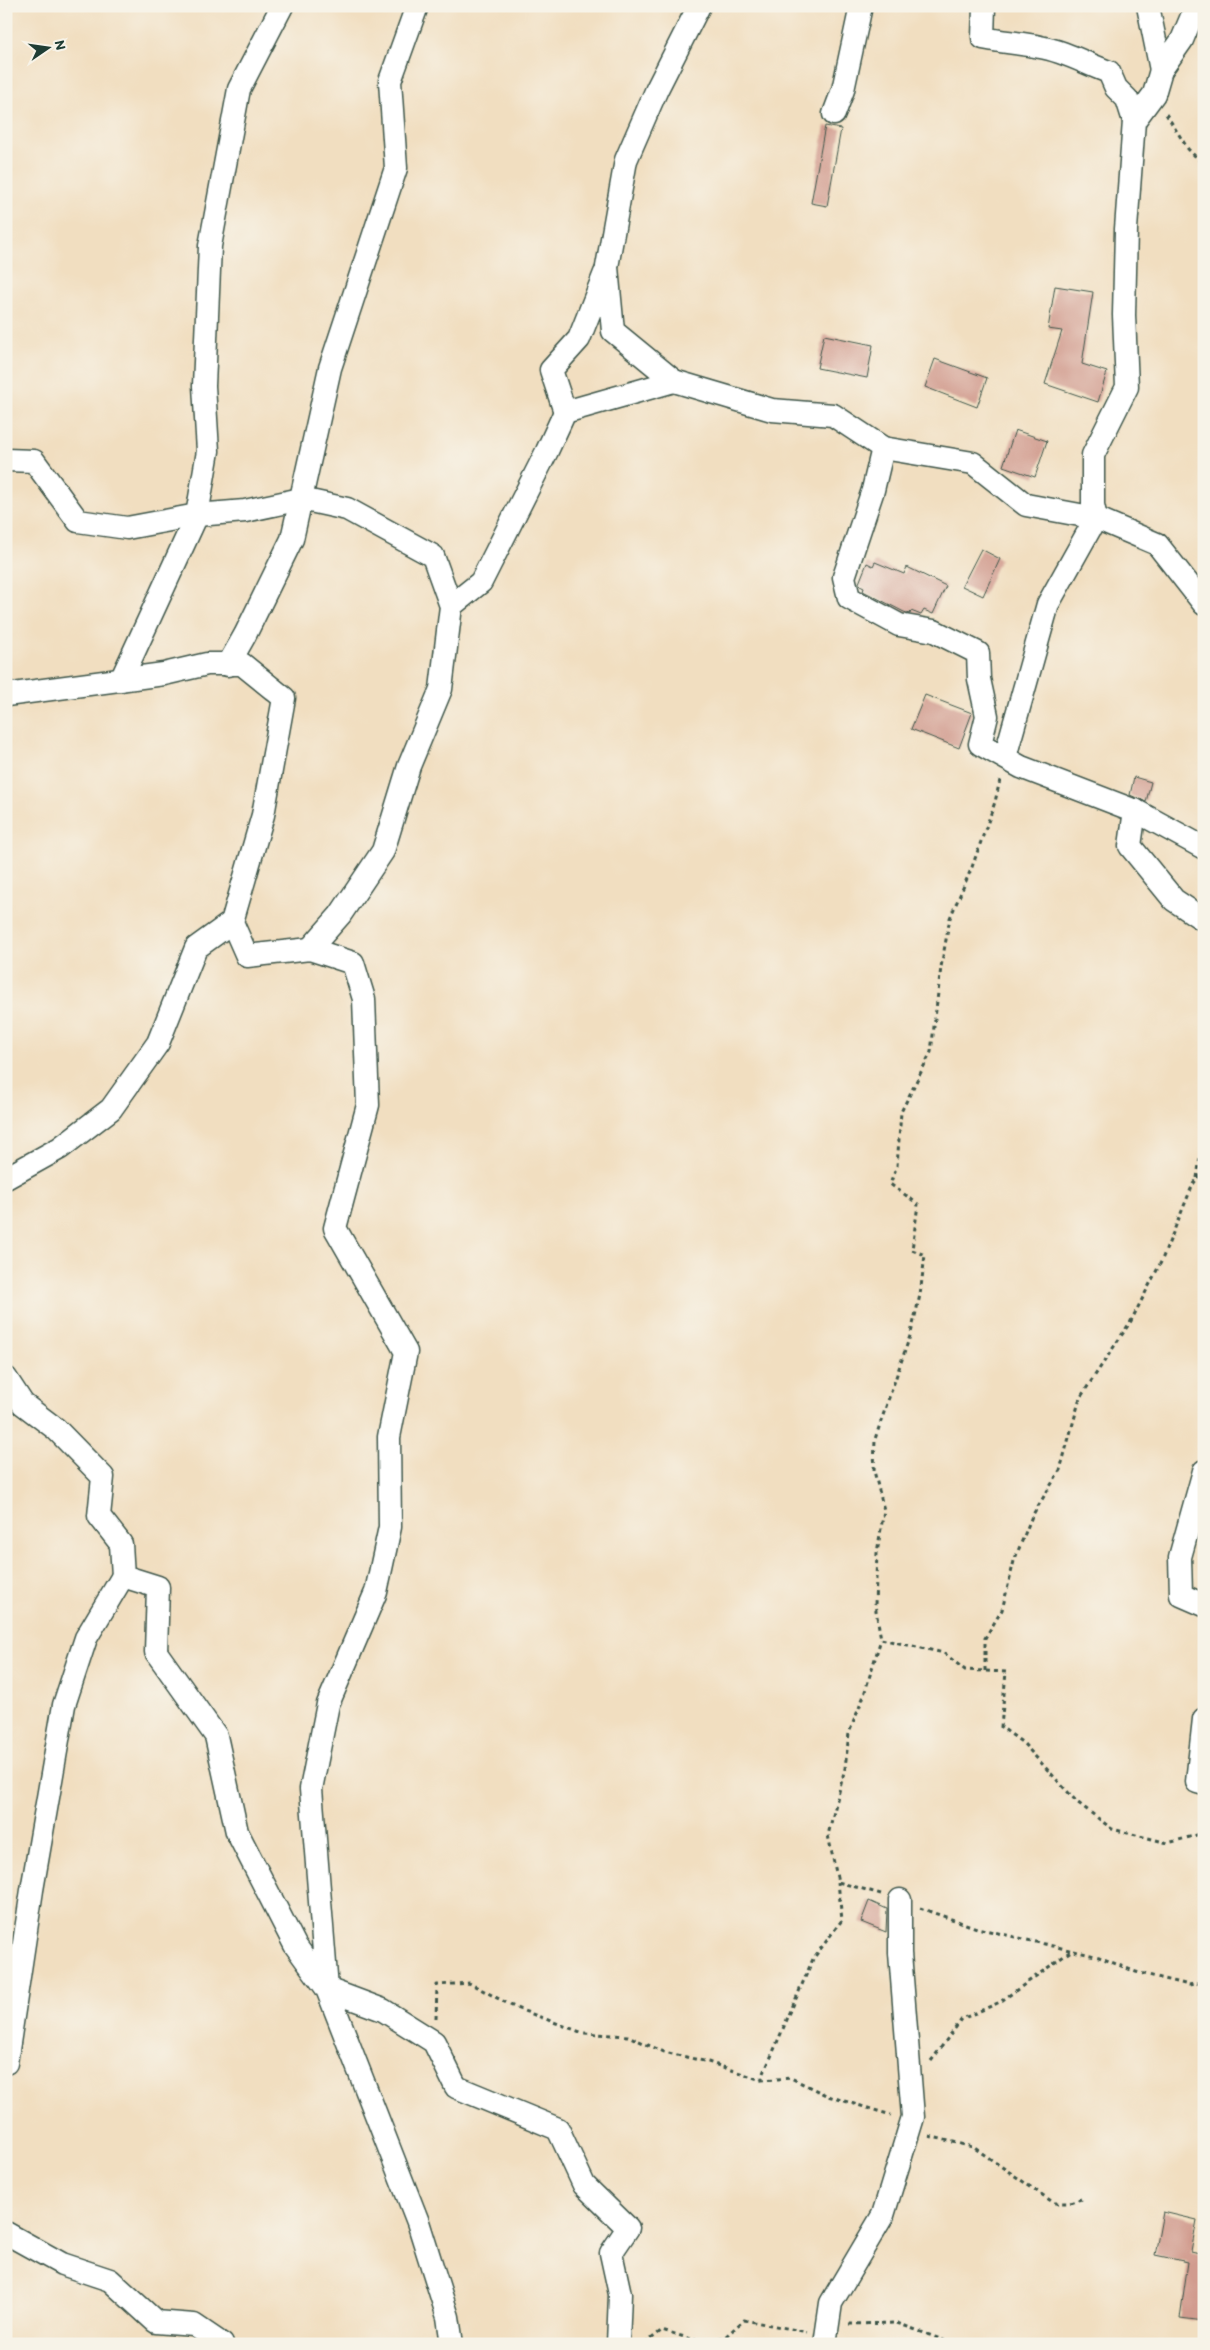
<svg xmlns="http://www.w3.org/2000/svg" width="1210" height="2350" font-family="Itim,sans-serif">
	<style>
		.building { fill: #d19b8e }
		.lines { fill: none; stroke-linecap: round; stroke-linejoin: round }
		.street-casing { stroke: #3e5549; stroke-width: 25 }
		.path { stroke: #3e5549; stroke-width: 3; stroke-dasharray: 4 4; stroke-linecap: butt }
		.street { stroke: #fff; stroke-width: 22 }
	</style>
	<rect width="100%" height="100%" fill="#f7f3e8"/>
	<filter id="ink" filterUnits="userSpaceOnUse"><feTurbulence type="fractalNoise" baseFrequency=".02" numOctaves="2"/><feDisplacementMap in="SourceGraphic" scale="10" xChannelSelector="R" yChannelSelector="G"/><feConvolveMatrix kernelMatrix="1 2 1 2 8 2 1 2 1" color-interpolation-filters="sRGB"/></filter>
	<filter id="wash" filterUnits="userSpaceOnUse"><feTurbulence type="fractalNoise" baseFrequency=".0096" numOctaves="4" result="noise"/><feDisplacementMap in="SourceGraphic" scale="20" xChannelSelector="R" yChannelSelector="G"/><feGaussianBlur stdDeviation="1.12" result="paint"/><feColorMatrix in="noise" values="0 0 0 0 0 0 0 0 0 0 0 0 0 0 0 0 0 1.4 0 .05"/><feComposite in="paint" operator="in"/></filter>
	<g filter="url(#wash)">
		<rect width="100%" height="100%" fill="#f1dec0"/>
		<g id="blocks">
			<!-- building -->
			<g class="building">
				<polygon points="825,126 841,129 827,206 811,203"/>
				<polygon points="1055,286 1093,292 1082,364 1107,372 1098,402 1045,384 1062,331 1048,329"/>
				<polygon points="824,335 873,345 867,378 817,368"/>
				<polygon points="935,359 987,378 977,407 925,387"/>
				<polygon points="1015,430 1047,441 1035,477 1003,466"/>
				<polygon points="981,549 1000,559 983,596 962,586"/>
				<polygon points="875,562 904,574 907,567 946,586 933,614 924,610 921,615 911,611 910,614 904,612 863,591 864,588 860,586 859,583 867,563 873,566"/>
				<polygon points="925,695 972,713 959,748 911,729"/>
				<polygon points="1134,777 1151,782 1146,802 1130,795"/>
				<polygon points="869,1901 887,1909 886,1932 861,1922"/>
				<polygon points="1163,2212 1197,2220 1191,2252 1204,2255 1204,2321 1180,2318 1188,2262 1155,2255"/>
			</g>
		</g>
	</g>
	<g filter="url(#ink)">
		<use href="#blocks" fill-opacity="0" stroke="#3e5549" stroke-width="1"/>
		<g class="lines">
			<defs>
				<g id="street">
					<path d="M984,6L983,38C1002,42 1021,43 1040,47C1065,51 1086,64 1109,72L1116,88L1127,99L1134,121L1126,229L1124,315L1127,387L1093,455V505L1096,518L1048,604L1005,757"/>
					<polyline points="1148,6 1161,70"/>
					<polyline points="834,114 843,90 861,6"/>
					<polyline points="1134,121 1154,94 1161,70 1182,40 1192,16 1204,9"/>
					<polyline points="674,381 772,410 833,415 883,448 973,463 1026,505 1096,518 1157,544 1204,604"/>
					<polyline points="565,412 551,370 579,339 605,273"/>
					<polyline points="883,448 873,490 844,577 849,598 899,625 934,631 978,653 979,679 987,716 980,744 1021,767 1138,812 1204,848"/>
					<polyline points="6,460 34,461 78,521 127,528 197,515 245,511 301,499 347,509 433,556 451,606 441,689 409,766 383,851 340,915 310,949"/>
					<polyline points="451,606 481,582 547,451 565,412 674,381 613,331 607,267 626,160 657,89 699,6"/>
					<polyline points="228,665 245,635 292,539 330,368 396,168 390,81 417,6"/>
					<polyline points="121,680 197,515 208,451 204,386 210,246 239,89 282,6"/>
					<polyline points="6,695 164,674 207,664 242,664 284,698 263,815 232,922 247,956 310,949 353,963 364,999 368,1105 335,1228 406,1352 389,1437 390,1527 376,1592 328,1704 311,1789 327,1989 418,2222 448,2317 452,2344"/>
					<polyline points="1135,810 1130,846 1174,900 1204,920"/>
					<polyline points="6,1178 60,1148 111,1109 158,1043 196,948 232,922"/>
					<polyline points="6,1378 23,1404 56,1429 103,1477 99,1516 121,1544 123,1576 158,1587 156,1652 216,1736 237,1832 295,1945 327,1989 383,2010 434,2042 456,2087 558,2129 584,2185 628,2228 611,2253 620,2294 618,2344"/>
					<polyline points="1204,1471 1180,1557 1181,1595 1204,1605"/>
					<polyline points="1204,1719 1197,1782 1204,1784"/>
					<polyline points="6,2063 32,1890 64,1705 86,1638 123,1576"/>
					<polyline points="6,2233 62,2264 110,2280 156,2322 194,2325 222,2344"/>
					<polyline points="825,2344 831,2303 883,2215 913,2117 900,1953 900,1900"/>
				</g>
			</defs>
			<!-- street casing -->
			<use href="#street" class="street-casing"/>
			<!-- path -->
			<g class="path">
				<polyline points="1166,114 1188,149 1204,165"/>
				<polyline points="1000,780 995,802 972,867 950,918 941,967 931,1052 901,1112 897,1166 890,1184 918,1204 912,1250 925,1255 920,1295 911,1333 875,1439 874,1471 884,1510 877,1553 875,1605 881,1639 944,1653 965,1670 1006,1672 1001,1727 1023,1743 1077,1802 1112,1829 1168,1843 1204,1833"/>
				<polyline points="1197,1178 1204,1129"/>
				<polyline points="985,1671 985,1638 1002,1610 1014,1561 1032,1516 1060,1470 1080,1398 1131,1321 1161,1262 1193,1184 1204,1171"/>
				<polyline points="881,1894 838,1882 828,1835 845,1768 849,1733 863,1698 881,1639"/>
				<polyline points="920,1908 977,1928 1099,1957 1136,1972 1189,1985 1204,1982"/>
				<polyline points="436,2019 437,1985 469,1983 516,2008 583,2033 628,2036 664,2052 708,2062 761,2080 813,1959 842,1920 838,1882"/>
				<polyline points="931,2061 962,2019 1000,2002 1071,1951"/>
				<polyline points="761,2080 791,2078 828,2096 891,2115"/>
				<polyline points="929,2136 973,2147 1054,2203 1070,2203 1081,2199"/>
				<polyline points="849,2324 897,2323 954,2344"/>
				<polyline points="645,2344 662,2330 694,2340 724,2338 744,2320 807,2332"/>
			</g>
			<!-- street -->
			<use href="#street" class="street"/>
		</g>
	</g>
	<!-- margin -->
	<rect width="1210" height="2350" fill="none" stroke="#f7f3e8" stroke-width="25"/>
	<!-- north arrow -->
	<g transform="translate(48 48) rotate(77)" stroke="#f7f3e8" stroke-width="4" paint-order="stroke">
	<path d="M0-4L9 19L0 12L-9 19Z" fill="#1f3d34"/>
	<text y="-8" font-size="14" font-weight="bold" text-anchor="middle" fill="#1f3d34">N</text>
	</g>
</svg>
